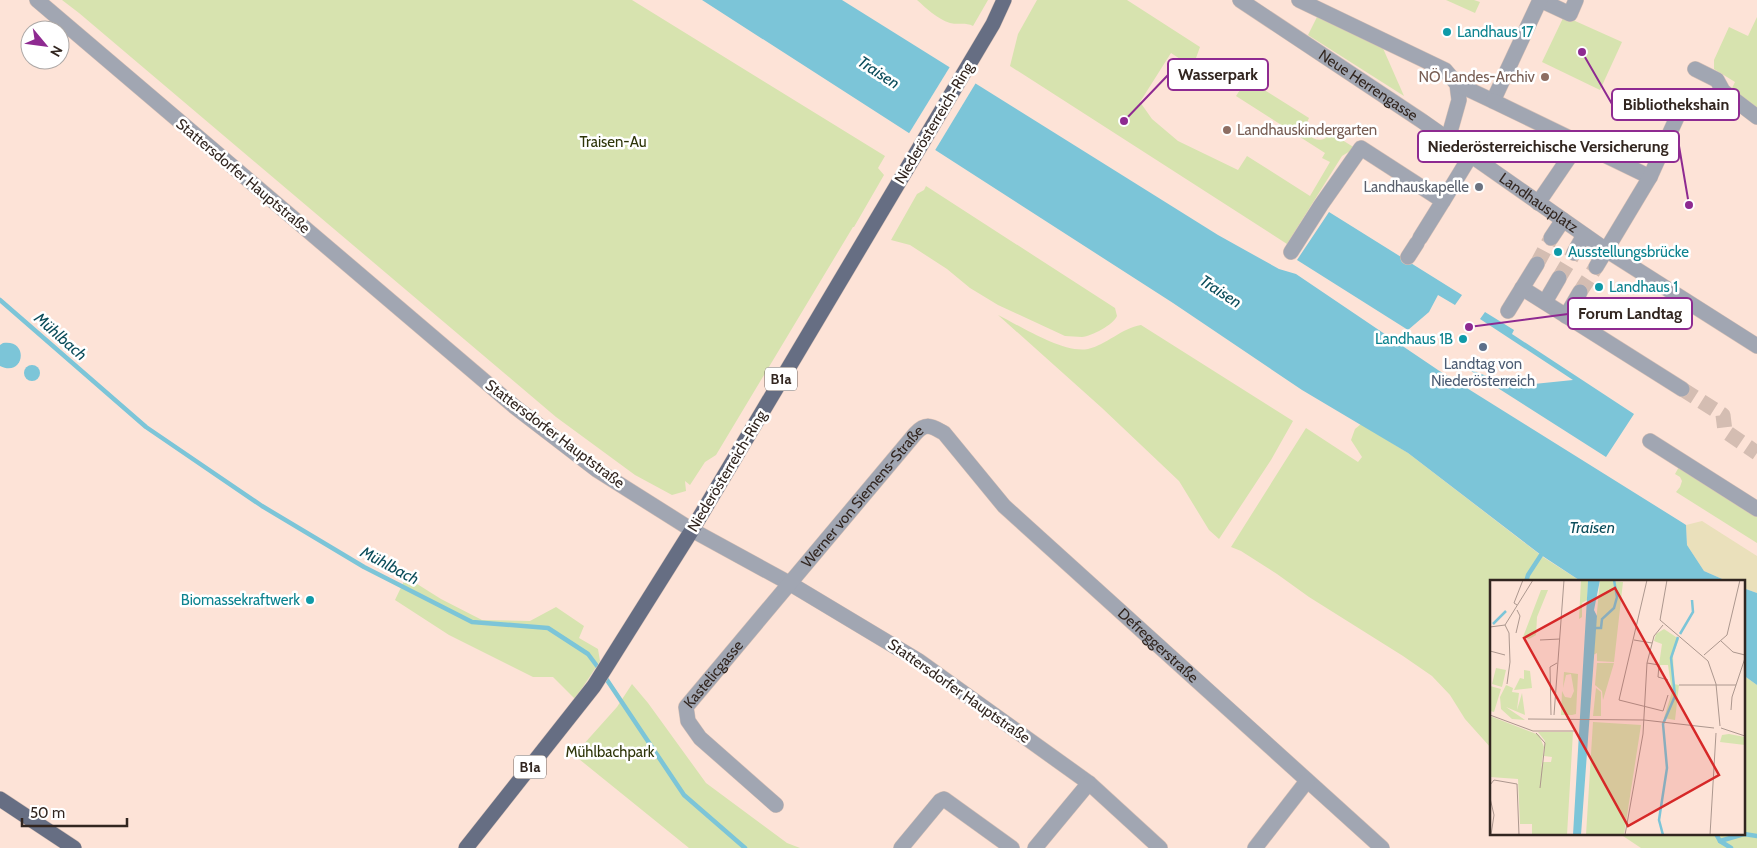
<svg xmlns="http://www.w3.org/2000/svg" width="1757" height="848" font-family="Cabin,sans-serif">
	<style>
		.green { fill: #d7e3af }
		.sand { fill: #eae0bb }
		.water { fill: #7cc5d8 }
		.pier { fill: #fde3d7 }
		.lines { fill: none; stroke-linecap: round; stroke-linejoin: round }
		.stream { stroke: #7cc5d8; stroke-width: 4.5 }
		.minor-tunnel { stroke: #d4bdb2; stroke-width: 15; stroke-dasharray: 15 8; stroke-linecap: butt }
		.minor-casing { stroke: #d8c1b6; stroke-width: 16 }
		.major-casing { stroke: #d8c1b6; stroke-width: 16 }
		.minor { stroke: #a1a6b2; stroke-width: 15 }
		.major { stroke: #666e83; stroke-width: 15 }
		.culture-dot { fill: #0f9aa8; stroke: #fff; stroke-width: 2 }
		.education-dot { fill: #8d6e63; stroke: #fff; stroke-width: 2 }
		.worship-dot { fill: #6b7280; stroke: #fff; stroke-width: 2 }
		.service-dot { fill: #5c6f8a; stroke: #fff; stroke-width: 2 }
		.labels { text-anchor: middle; stroke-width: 5; stroke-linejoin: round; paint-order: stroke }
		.shield { fill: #fff; stroke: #706763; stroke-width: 1 }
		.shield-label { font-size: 14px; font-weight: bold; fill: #322620 }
		.culture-label { font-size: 15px; fill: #0d838f; stroke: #fff; text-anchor: start }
		.education-label { font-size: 15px; fill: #785e54; stroke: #fff; text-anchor: end }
		.street-label { font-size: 15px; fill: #322620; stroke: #fff }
		.park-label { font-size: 15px; fill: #2e3509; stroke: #fff }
		.worship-label { font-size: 15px; fill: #5b616d; stroke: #fff; text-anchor: end }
		.service-label { font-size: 15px; fill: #4e5e75; stroke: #fff }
		.water-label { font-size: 16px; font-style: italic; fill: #0c4d5b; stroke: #fff }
		.inset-river { fill: none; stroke: #7cc5d8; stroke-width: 2.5 }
		.inset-road { fill: none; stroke: #ac978e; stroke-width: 1 }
		.view { fill: #d62828; fill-opacity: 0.15; stroke: #d62828; stroke-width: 2.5 }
		.inset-edge { fill: none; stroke: #322620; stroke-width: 2.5 }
		.leader { fill: none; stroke: #8e2a91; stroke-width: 2 }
		.callout-dot { fill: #8e2a91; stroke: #fff; stroke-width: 2 }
		.callout { fill: #fff; stroke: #8e2a91; stroke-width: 2 }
		.callout-label { font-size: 16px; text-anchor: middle; font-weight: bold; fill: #322620 }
	</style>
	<rect width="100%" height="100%" fill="#fde3d7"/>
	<!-- green -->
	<g class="green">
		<polygon points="62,0 632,0 885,156 878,168 884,175 854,227 853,227 716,455 705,462 690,485 685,481 686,491 672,495 635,475 556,417 79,13"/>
		<path d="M917,0H988L973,26C966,22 958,25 950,23C937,19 926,8 917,0Z"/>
		<path d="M1037,0H1127L1200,47L1196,58C1201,70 1215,73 1222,61L1227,64L1215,82L1171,53L1140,102L1152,119L1178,141L1238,170L1247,156L1310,196L1330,162L1322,158L1325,153L1236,96L1247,79L1309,118C1300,136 1320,148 1331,133L1355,148L1342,156L1287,244L1010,66L1018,34Z"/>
		<polygon points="1446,0 1474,0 1480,2 1475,13"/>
		<polygon points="1564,16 1622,42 1600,90 1542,62"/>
		<polygon points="1317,17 1382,46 1404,96 1308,35"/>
		<polygon points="1757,17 1757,112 1730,92 1735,82 1714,69 1714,60 1729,27 1748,36"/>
		<path d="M926,186L1115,308L1117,316C1113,325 1092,336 1082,337C1076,337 1071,336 1065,336L998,305L970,288L947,269L910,245L891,240L917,194L924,190Z"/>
		<path d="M998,315C1020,326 1064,354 1088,349C1106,345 1122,328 1141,325L1293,421L1271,460L1219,539L1209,530L1179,481L1102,408Z"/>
		<polygon points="1361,424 1408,453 1543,557 1582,582 1491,582 1491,748 1465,719 1450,695 1432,676 1403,656 1309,597 1277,574 1241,551 1231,547 1306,428 1358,462 1362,457 1351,440 1355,429"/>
		<polygon points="1680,465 1757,515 1757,543 1676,492 1680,487 1682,481 1680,477 1675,474"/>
		<polygon points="406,577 441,599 482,620 530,621 556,607 584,626 579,638 598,649 600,661 575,699 553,677 533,677 449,635 395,600"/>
		<polygon points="1743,675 1757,685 1757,848 1641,848 1620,834 1743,834"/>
		<polygon points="632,684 648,703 706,783 787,843 800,848 689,848 574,755 617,707"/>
	</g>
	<!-- sand -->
	<polygon class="sand" points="1702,521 1757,556 1757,593 1743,588 1743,582 1729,582 1704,571 1687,545 1686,525"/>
	<!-- water -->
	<g class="water">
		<polygon points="702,0 842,0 1218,235 1279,269 1296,274 1438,370 1683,523 1686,525 1687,545 1704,571 1729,582 1582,582 1541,555 1408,453 1302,390 1173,303"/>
		<polygon points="1329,212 1462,295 1455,305 1438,295 1429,312 1408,330 1297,260"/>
		<polygon points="1485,312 1514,330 1512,334 1634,414 1606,457 1468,369 1492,378 1524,385 1573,380 1480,319"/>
		<path d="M3,343C30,339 24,378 0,366V345Z"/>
		<circle cx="32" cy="373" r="8"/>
		<polygon points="1743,588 1757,593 1757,685 1743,675"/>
	</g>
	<!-- pier -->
	<polygon class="pier" points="951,65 977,81 934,152 908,135"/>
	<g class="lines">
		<!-- stream -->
		<g class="stream">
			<polyline points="0,300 146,427 262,506 364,567 472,622 548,628 588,654 600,670"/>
			<polyline points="1526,582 1528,575 1541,555"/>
			<polyline points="605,677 684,795 745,848"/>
			<polyline points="1716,834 1720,841 1731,848"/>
			<polyline points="1720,841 1744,834 1757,836"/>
		</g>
		<!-- minor-tunnel -->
		<g class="minor-tunnel">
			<polyline points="1537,264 1551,238"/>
			<polyline points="1559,278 1574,253"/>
			<polyline points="1580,292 1596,267"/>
			<polyline points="1682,389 1723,415 1725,431 1757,453"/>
		</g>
		<defs>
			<g id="minor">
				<polyline points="37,0 515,407 597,470 692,530 789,583 919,661 1089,783 1160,848"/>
				<path id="s1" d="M1240,0L1422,121L1606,250L1757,346"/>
				<polyline points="1299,0 1445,70 1457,84 1459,100 1448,139"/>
				<polyline points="1540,0 1570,14 1576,0"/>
				<polyline points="1695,69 1717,80 1723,91 1757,117"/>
				<polyline points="1457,84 1493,101 1540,0"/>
				<polyline points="1493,101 1650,177"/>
				<polyline points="1538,203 1579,143"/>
				<polyline points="1420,238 1443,201"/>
				<polyline points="1551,238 1563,220"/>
				<polyline points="1291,252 1321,205 1361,148 1443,201 1471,155"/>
				<polyline points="1574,253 1584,235"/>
				<polyline points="1408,257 1417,243"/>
				<polyline points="1596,267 1650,177 1682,106"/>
				<polyline points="1522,288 1682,389"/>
				<polyline points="1545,302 1559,278"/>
				<polyline points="1508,311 1537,264"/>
				<polyline points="1566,316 1580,292"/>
				<polyline points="1650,441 1757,509"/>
				<path id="s2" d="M776,805L700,738L688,721L686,707L915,434C926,422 931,426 944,433L1004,506L1382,848"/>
				<polyline points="901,848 940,801 944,799 1012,848"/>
				<polyline points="1035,848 1089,783"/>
				<polyline points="1255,848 1307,781"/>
			</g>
			<g id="major">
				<polyline points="0,799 74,848"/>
				<polyline points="466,848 594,686 692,530 993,24 1004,0"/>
			</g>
		</defs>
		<!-- minor casing -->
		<use href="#minor" class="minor-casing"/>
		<!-- major casing -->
		<use href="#major" class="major-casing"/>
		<!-- minor -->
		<use href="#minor" class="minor"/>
		<!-- major -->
		<use href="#major" class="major"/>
	</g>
	<!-- markers -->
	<g class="culture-dot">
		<circle cx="1447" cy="32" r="5"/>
		<circle cx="1558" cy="252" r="5"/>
		<circle cx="1599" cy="287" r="5"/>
		<circle cx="1463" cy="339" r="5"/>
		<circle cx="310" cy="600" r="5"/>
	</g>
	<g class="education-dot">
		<circle cx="1545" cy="77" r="5"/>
		<circle cx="1227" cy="130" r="5"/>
	</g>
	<circle class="worship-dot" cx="1479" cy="187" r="5"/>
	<circle class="service-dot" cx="1483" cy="347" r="5"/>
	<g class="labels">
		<!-- shield labels -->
		<g class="shield">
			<rect x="765" y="367.5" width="32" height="23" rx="4"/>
			<rect x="514" y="755.5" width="32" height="23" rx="4"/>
		</g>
		<g class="shield-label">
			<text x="781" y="384">B1a</text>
			<text x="530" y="772">B1a</text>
		</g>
		<!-- culture labels -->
		<g class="culture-label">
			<text x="1457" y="37">Landhaus 17</text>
			<text x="1568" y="257">Ausstellungsbrücke</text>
			<text x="1609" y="292">Landhaus 1</text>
			<text x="1453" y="344" text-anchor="end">Landhaus 1B</text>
			<text x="300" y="605" text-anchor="end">Biomassekraftwerk</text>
		</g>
		<!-- education labels -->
		<g class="education-label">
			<text x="1535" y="82">NÖ Landes-Archiv</text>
			<text x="1237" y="135" text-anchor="start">Landhauskindergarten</text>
		</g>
		<!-- street labels -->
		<g class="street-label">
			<text dy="5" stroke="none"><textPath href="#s1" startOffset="154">Neue Herrengasse</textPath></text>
			<text transform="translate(934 123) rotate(-59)" y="5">Niederösterreich-Ring</text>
			<text transform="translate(243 176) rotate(40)" y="5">Stattersdorfer Hauptstraße</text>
			<text dy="5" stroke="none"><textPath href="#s1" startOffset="361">Landhausplatz</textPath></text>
			<text transform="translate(555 434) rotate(37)" y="5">Stattersdorfer Hauptstraße</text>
			<text transform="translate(727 471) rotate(-59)" y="5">Niederösterreich-Ring</text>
			<text dy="5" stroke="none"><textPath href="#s2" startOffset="411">Werner von Siemens-Straße</textPath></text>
			<text dy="5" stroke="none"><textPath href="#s2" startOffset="828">Defreggerstraße</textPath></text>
			<text dy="5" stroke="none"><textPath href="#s2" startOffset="179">Kastelicgasse</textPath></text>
			<text transform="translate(959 691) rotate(35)" y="5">Stattersdorfer Hauptstraße</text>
		</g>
		<!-- park labels -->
		<g class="park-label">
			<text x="613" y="147">Traisen-Au</text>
			<text x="610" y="757">Mühlbachpark</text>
		</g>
		<!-- worship labels -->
		<g class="worship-label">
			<text x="1469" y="192">Landhauskapelle</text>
		</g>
		<!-- service labels -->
		<g class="service-label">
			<text x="1483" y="369">Landtag von<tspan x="1483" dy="17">Niederösterreich</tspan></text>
		</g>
		<!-- water labels -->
		<g class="water-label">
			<text transform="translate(879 72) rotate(33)" y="6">Traisen</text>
			<text transform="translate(1221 291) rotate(33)" y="6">Traisen</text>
			<text transform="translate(61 336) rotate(41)" y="6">Mühlbach</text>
			<text x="1592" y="533">Traisen</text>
			<text transform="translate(390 565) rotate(28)" y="6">Mühlbach</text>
		</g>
	</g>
	<!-- overview -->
	<g transform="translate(1490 580)">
		<rect width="255" height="255" fill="#fde3d7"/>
		<path d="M91,0H98L97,20L92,23V37L89,39ZM110,0L133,2L124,82L107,81V73L103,75ZM51,10H58L47,37L46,55L39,59L33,57ZM174,49L189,59L183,75L184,104L189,105L185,140L174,138L182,112L178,85H169L172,64L164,61L166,54ZM107,83H124L113,120L112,111L105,105ZM6,88L16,90L12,107L2,104ZM34,90L40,91L42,108L24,110L30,98L34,99ZM74,92L88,94L86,134L82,135H71L72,111L75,117L81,118L84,111L81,94L76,95L73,108ZM16,105L23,108L22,112L29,113L27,130L32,113L35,135L16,127L35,140L22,139L11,129L10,117ZM0,106L11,109L4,132L0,131ZM106,108L111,112V136H103ZM0,136L49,155L54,167L51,189L53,182H61L62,177L54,176L55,161L48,152H83L77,255H42V244H30L28,199L0,197ZM103,142L151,145L134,255H96ZM239,154L255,157V165L230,162L232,155Z" fill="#d7e3af"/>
		<path d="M110,0L104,30L107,36L91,255H83L98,1Z" fill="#7cc5d8"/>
		<path class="inset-river" d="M3,44L16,31M106,48H111L112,39L124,28L127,17L124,0M190,54L203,32L202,20M173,255L169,240L177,188L173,144L185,116L181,78L188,57"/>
		<path class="inset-road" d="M157,0L129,120L173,131L178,115M177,0L170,40L218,81L226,104L230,146M187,0H205M27,25L24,23L33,0M15,45L19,53L20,82L17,104M15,45L43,0M0,47L15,45M26,53L30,36L27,30M50,60L70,59M144,60L162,63M231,61L243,72L255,75M0,71L15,75M214,75L237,55L250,0M157,83L169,85L168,97L178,100M189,105H246M241,130L242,117L255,78M0,135L43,151H84M61,135L60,87L67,83M64,135L74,0M38,139L154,140L224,148M231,148L255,156M46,153L55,163L50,208M0,205L4,200L27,204L29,255M0,218L4,235L1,255M135,255L153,154L157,83L164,56L173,45M220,255L226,153"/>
		<path class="view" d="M125,8L229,195L138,246L34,58Z"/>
		<rect width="255" height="255" class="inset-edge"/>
	</g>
	<!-- callouts -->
	<path class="leader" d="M1124 121L1168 75M1582 52L1612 104M1689 205L1679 146M1469 327L1568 314"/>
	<g class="callout-dot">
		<circle cx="1124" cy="121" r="5"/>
		<circle cx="1582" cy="52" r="5"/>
		<circle cx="1689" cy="205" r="5"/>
		<circle cx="1469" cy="327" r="5"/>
	</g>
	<g class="callout">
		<rect x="1168" y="59" width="100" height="31" rx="5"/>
		<rect x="1612" y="89" width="127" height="31" rx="5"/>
		<rect x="1418" y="131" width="261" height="31" rx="5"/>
		<rect x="1568" y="298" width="124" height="31" rx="5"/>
	</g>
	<g class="callout-label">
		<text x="1218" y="80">Wasserpark</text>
		<text x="1676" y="110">Bibliothekshain</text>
		<text x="1548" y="152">Niederösterreichische Versicherung</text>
		<text x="1630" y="319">Forum Landtag</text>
	</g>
	<!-- north arrow -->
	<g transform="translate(45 45) rotate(119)"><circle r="24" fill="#ffffff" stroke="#ada8a6"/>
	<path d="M0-4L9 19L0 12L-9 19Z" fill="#8e2a91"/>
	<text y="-8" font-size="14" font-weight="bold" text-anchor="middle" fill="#322620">N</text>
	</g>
	<!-- scale -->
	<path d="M22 818v8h105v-8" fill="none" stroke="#322620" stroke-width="2.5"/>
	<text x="30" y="818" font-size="15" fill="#322620" stroke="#ffffff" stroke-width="4" paint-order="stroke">50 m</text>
</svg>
